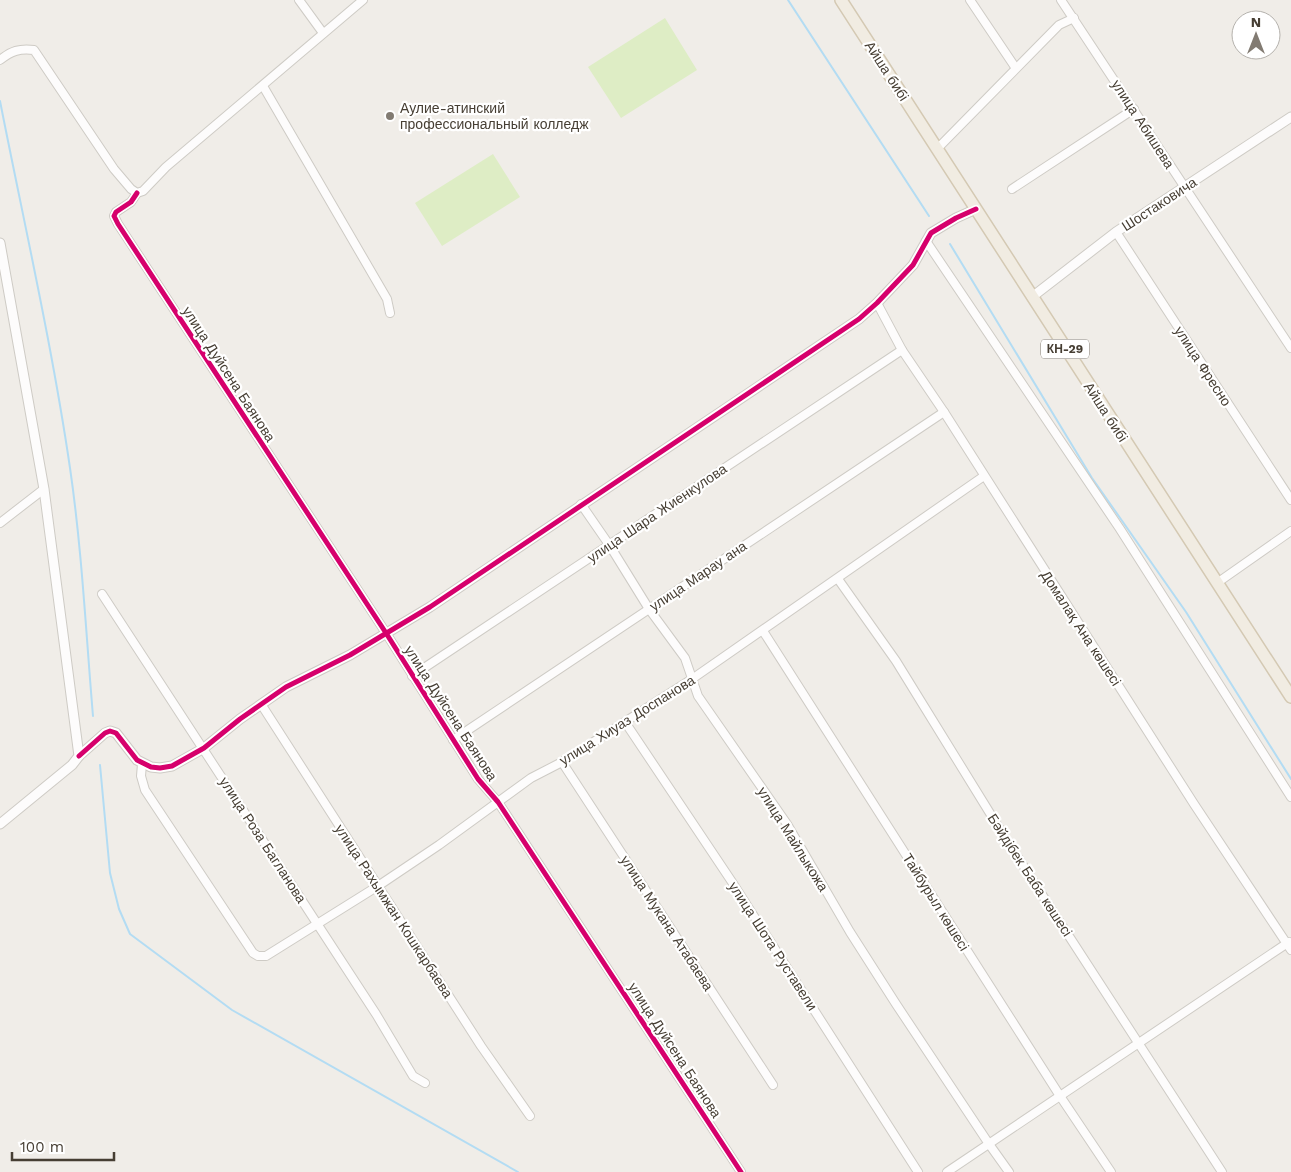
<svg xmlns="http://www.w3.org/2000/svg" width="1291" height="1172" font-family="'Work Sans',sans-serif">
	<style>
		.green { fill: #deedc5 }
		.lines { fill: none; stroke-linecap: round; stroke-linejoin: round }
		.stream { stroke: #b3dcf3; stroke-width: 2 }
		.minor-casing { stroke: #cecbc5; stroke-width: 10 }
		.tertiary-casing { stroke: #cecbc5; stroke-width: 11 }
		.primary-casing { stroke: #d4c9b3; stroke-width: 14 }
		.minor { stroke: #fdfcfc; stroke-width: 8 }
		.tertiary { stroke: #fdfcfc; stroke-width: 9 }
		.primary { stroke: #f1ece2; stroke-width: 11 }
		.cycleway-casing { stroke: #fff; stroke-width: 8 }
		.cycleway { stroke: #d6006c; stroke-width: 5 }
		.poi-dot { fill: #827b72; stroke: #fff; stroke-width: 2 }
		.labels { text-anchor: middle; stroke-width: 4.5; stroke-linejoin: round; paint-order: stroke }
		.shield { fill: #fff; stroke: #7e7870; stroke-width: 1 }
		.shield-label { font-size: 12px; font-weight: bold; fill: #463e33 }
		.street-label { font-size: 14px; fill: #463e33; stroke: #fff }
		.poi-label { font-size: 14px; fill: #463e33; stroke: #fff; text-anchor: start }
	</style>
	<rect width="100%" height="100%" fill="#f0ede8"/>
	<!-- green -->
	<g class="green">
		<polygon points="665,18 697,70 621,118 588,67"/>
		<polygon points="493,154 520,197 442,246 415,203"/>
	</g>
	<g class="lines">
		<!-- stream -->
		<g class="stream">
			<polyline points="788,0 929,216"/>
			<path d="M0,101C24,223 52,345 70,468C82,550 86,634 93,716"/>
			<polyline points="950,244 1092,478 1186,612 1291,779"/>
			<polyline points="100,765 110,873 119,909 130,934 232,1010 518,1172"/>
		</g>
		<defs>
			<g id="minor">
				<polyline points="299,0 323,33"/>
				<polyline points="970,0 1015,67"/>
				<polyline points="1061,0 1291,348"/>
				<path d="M0,60C11,51 20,48 34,50L114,169L131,189L137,193L143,191L166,167L363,0"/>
				<polyline points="263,86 387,299 390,313"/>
				<polyline points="937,149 1059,25 1074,18"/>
				<polyline points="1012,189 1134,109"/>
				<polyline points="137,193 131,202 116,212 114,216 118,224 386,633 478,779 498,802 741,1172"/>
				<polyline points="1116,232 1291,500"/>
				<polyline points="926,241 1120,529 1291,797"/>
				<polyline points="877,303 902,350 944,412 1194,804 1291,950"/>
				<polyline points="581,504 610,546 649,609 685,658 698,696 787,824 850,932 896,1004 989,1144 1009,1172"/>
				<polyline points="0,523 44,489"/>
				<polyline points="838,579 896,661 1004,836 1222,1172"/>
				<polyline points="1217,583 1291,531"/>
				<polyline points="102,594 376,1014 413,1076 425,1083"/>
				<polyline points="763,631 1060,1096 1111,1172"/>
				<polyline points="412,676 902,350"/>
				<polyline points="261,704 481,1046 530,1116"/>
				<polyline points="625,722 732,882 918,1172"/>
				<polyline points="453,740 944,412"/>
				<polyline points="562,762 773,1085"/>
				<polyline points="142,764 141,776 145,790 253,953 258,956 266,956 378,886 439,845 531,778 562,762 692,679 984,476"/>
				<polyline points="947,1172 1289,942"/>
			</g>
			<g id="tertiary">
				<polyline points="0,243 44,489 79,756 72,765 0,824"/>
				<polyline points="1032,297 1116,232 1291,117"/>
				<polyline points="79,756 105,733 110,731 116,733 137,760 151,767 160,768 172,766 204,748 240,719 286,687 350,655 430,607 859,319 877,303 913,265 931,233 956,218 976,209"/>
			</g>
			<polyline id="primary" points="841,0 1291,697"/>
		</defs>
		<!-- minor casing -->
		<use href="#minor" class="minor-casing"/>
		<!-- tertiary casing -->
		<use href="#tertiary" class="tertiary-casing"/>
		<!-- primary casing -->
		<use href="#primary" class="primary-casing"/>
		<!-- minor -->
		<use href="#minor" class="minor"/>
		<!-- tertiary -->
		<use href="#tertiary" class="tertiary"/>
		<!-- primary -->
		<use href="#primary" class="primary"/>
		<defs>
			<g id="cycleway">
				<polyline points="137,193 131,202 116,212 114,216 118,224 386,633 478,779 498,802 741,1172"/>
				<polyline points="79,756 105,733 110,731 116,733 137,760 151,767 160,768 172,766 204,748 240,719 286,687 350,655 430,607 859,319 877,303 913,265 931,233 956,218 976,209"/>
			</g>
		</defs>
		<!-- cycleway casing -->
		<use href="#cycleway" class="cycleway-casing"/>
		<!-- cycleway -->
		<use href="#cycleway" class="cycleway"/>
	</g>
	<!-- markers -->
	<circle class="poi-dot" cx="390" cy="116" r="5"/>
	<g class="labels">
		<!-- shield labels -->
		<rect class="shield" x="1041" y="339.5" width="48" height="19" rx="4"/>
		<g class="shield-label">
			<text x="1065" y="353">КН-29</text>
		</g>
		<!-- street labels -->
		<g class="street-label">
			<text transform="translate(887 71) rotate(57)" y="5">Айша бибі</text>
			<text transform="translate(1143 124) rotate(57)" y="5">улица Абишева</text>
			<text transform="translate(1159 204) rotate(-33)" y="5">Шостаковича</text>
			<text transform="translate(1203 366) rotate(57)" y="5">улица Фресно</text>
			<text transform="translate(229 374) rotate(57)" y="5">улица Дуйсена Баянова</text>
			<text transform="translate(1106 412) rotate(57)" y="5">Айша бибі</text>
			<text transform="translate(657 513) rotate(-34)" y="5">улица Шара Жиенкулова</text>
			<text transform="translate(698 576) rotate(-34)" y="5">улица Марау ана</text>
			<text transform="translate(1081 628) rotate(57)" y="5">Домалақ Ана көшесі</text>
			<text transform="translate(451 713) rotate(57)" y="5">улица Дуйсена Баянова</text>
			<text transform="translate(627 720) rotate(-32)" y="5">улица Хиуаз Доспанова</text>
			<text transform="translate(793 839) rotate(58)" y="5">улица Майлыкожа</text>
			<text transform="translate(263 840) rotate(57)" y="5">улица Роза Багланова</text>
			<text transform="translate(1030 875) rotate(57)" y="5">Бәйдібек Баба көшесі</text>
			<text transform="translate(936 902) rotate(58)" y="5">Тайбурыл көшесі</text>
			<text transform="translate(394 911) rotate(57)" y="5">улица Рахымжан Кошкарбаева</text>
			<text transform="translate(667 923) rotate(57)" y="5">улица Мукана Атабаева</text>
			<text transform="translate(773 946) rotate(57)" y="5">улица Шота Руставели</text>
			<text transform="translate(675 1050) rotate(57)" y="5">улица Дуйсена Баянова</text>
		</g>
		<!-- poi labels -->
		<g class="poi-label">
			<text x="400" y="113">Аулие-атинский<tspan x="400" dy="16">профессиональный колледж</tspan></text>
		</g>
	</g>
	<!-- north arrow -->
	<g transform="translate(1256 35)"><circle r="24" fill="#ffffff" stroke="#b5b2ad"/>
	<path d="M0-4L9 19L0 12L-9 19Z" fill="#827b72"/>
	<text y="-8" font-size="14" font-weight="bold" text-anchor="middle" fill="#463e33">N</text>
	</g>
	<!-- scale -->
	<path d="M12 1152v8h102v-8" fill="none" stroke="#463e33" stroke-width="2.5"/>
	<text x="20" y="1152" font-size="15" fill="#463e33" stroke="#ffffff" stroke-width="4" paint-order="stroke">100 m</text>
</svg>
